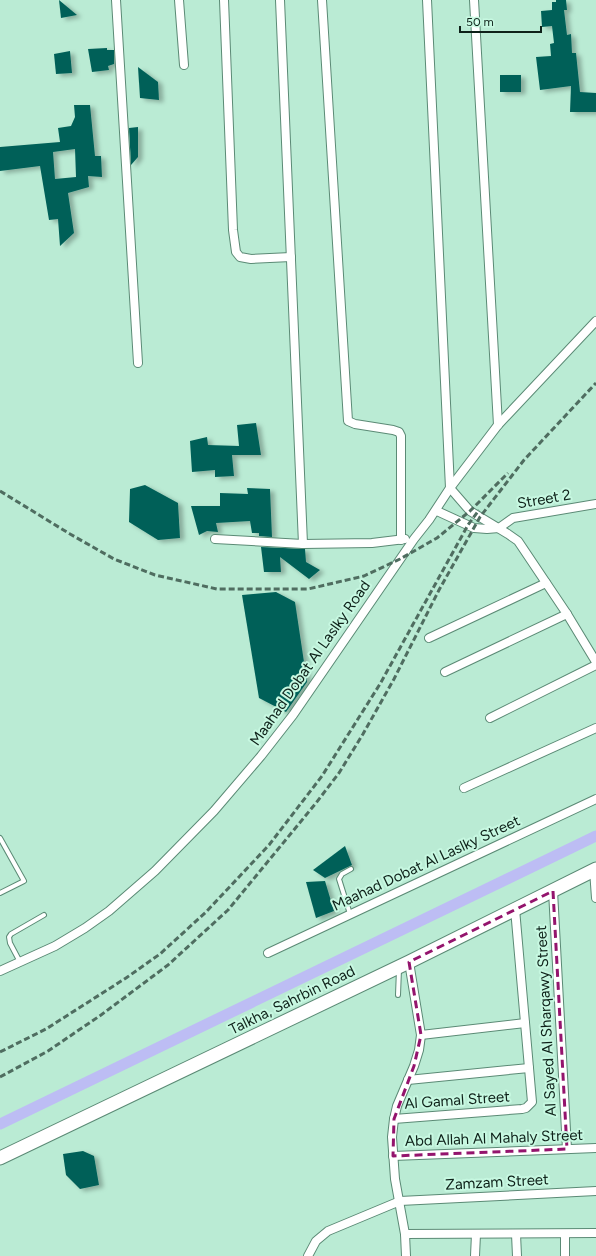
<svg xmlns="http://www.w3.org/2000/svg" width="596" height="1256" font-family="Figtree,sans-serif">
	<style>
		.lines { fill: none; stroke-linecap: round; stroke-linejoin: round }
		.canal { stroke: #bdbdf4; stroke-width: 11 }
		.building { fill: #046159; fill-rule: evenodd; filter: url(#shadow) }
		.lane-casing { stroke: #5b8a75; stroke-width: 6 }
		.street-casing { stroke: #5b8a75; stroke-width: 10 }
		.primary-casing { stroke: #5b8a75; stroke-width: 15 }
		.lane { stroke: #fff; stroke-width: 4 }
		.street { stroke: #fff; stroke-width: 8 }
		.primary { stroke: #fff; stroke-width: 13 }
		.rail { stroke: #4f6d60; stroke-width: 3; stroke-dasharray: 6 3; stroke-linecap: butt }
		.marked { fill: none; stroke: #94146d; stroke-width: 3; stroke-dasharray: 8 5; stroke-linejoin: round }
		.labels { text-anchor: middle; stroke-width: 4; stroke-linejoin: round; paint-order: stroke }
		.street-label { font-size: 15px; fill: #0e2119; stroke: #c7f8e1 }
	</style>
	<defs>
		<filter id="shadow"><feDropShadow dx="4.5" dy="2.5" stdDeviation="2" flood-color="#0004"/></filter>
	</defs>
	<rect width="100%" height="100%" fill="#baebd4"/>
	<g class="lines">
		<!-- canal -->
		<polyline class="canal" points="0,1124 596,836"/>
	</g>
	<!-- building -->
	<g class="building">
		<polygon points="59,0 77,15 61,18"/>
		<polygon points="556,0 566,0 567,10 564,10 567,35 571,34 572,53 576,53 580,92 596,93 596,112 570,112 571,86 540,90 536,57 551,56 550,44 554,43 552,26 542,27 541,11 552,10 552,2 556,2"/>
		<polygon points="107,48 107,50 114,50 114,64 108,66 109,70 92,72 88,49"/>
		<polygon points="70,51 72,73 56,74 54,54"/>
		<polygon points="138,67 158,82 159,100 140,98"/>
		<rect x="500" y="75" width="21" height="17"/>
		<path d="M74,105H90L95,156H101L102,177L88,176L89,187L68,193L74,233L60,246L58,219L49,220L40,166L0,171V147L60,142L58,128L71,126L75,117ZM75,149L76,177L55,179L53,152Z"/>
		<polygon points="138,127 138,157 131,165 129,128"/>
		<polygon points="256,423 261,455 232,455 234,476 215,477 215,470 192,472 190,441 207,437 208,445 239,446 237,425"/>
		<polygon points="145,485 178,503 180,538 158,540 129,522 130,489"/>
		<polygon points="247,488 270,489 272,537 259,536 259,533 252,533 250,521 216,523 218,532 207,531 199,535 191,506 220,506 220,493 248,494"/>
		<polygon points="261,547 305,549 306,562 320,570 309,579 280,557 281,572 264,572"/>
		<polygon points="276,592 295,602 307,682 286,712 259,698 242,595"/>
		<polygon points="345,846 352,865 325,878 313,870"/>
		<polygon points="325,881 334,911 316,918 306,882"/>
		<polygon points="83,1151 94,1156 99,1185 80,1189 66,1175 63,1154"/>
	</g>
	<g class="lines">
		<defs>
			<g id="lane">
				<polyline points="0,838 24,881 0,893"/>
				<polyline points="350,914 339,879 342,874 351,869"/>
				<polyline points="20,962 10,943 9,937 11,934 44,915"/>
				<polyline points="398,995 399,969"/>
			</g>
			<g id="street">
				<polyline points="116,0 138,363"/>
				<polyline points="179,0 184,65"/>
				<polyline points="224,0 233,230 236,252 240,257 251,259 291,257"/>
				<polyline points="280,0 303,544"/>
				<polyline points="322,0 348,421 355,424 393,430 399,432 401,436 401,540"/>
				<polyline points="427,0 450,488 470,511 508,534 518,541 567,614 596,662"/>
				<polyline points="474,0 498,425"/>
				<polyline points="437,511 474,528 487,529 499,528 513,518 596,504"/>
				<polyline points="215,539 303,544 372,543 405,539"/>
				<polyline points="429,638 546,583"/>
				<polyline points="445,672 567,614"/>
				<polyline points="490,718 596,665"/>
				<polyline points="464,788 596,728"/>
				<polyline points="594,870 596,898"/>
				<polyline points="553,891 567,1149"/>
				<polyline points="268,953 596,799"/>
				<polyline points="0,971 55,946 85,928 109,911 155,871 214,811 261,756 293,715 414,539 429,520 450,488 498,425 596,321"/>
				<polyline points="421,1035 525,1023"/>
				<polyline points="408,1080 529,1068"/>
				<polyline points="394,1119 522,1109 526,1108 532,1102 515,909"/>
				<polyline points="393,1156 596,1148"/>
				<polyline points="405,1234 596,1233"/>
				<polyline points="516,1234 517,1256"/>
				<polyline points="565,1234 565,1256"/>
				<polyline points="308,1256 316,1241 328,1231 400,1201 596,1191"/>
				<polyline points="406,1256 405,1234 395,1179 392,1137 394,1119 397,1106 414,1066 419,1050 421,1035 409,962"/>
				<polyline points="475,1256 476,1234"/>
			</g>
			<polyline id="primary" points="0,1158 409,962 596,869"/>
		</defs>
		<!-- lane casing -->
		<use href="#lane" class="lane-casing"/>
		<!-- street casing -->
		<use href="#street" class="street-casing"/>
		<!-- primary casing -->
		<use href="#primary" class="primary-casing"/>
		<!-- lane -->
		<use href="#lane" class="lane"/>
		<!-- street -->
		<use href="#street" class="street"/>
		<!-- primary -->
		<use href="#primary" class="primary"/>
		<!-- rail -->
		<g class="rail">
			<polyline points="0,491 70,534 114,559 155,575 217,589 308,589 364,576 400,559 437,538 470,511 508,473"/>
			<polyline points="0,1052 46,1029 126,978 160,954 206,912 269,845 322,776 380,684 468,525 479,510"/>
			<polyline points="0,1077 48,1051 101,1015 168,965 228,910 316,803 339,773 363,734 394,679 439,590 480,517 524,460 596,383"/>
		</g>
	</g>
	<!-- marked area -->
	<path class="marked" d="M553,891L567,1149L393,1156L394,1119L414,1066L421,1035L409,962Z"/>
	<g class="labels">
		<!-- street labels -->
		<g class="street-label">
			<text transform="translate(544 499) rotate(-10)" y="5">Street 2</text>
			<text transform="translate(310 663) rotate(-55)" y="5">Maahad Dobat Al Laslky Road</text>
			<text transform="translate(426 863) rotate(-25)" y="5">Maahad Dobat Al Laslky Street</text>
			<text transform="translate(292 1000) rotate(-26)" y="5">Talkha, Sahrbin Road</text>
			<text transform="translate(546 1021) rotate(-93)" y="5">Al Sayed Al Sharqawy Street</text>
			<text transform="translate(457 1100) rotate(-4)" y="5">Al Gamal Street</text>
			<text transform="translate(494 1138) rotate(-2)" y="5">Abd Allah Al Mahaly Street</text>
			<text transform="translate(497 1182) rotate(-3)" y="5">Zamzam Street</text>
		</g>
	</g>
	<!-- scale -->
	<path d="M460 26v6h81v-6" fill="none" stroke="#0e2119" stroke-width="2"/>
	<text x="466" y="26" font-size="12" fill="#0e2119" stroke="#c7f8e1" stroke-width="3" paint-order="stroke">50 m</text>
</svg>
